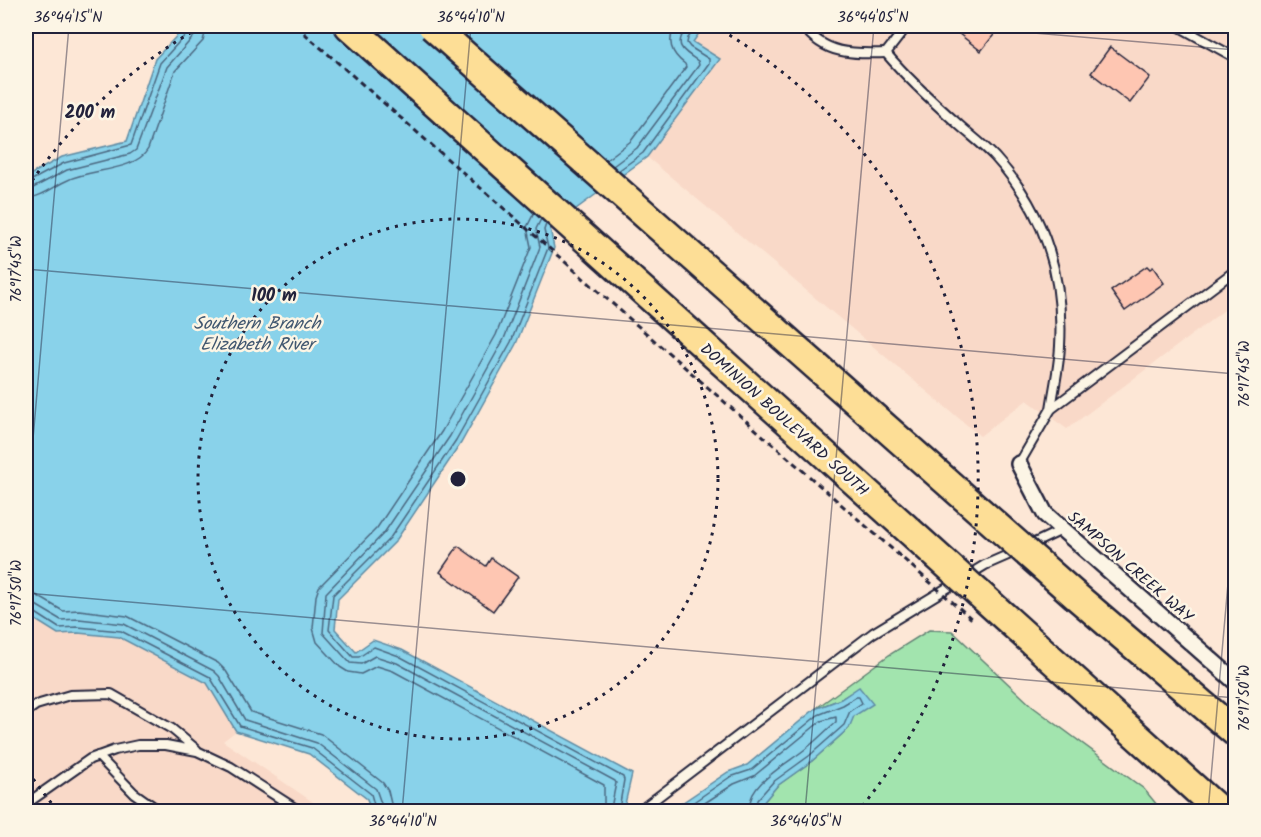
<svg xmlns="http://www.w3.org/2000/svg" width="1261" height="837" font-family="Kalam,sans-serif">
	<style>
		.built { fill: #f9d9c8 }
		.green { fill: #a2e4ae; stroke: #628374; stroke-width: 1.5 }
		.water { fill: #89d2ea; stroke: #608ca4; stroke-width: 1.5 }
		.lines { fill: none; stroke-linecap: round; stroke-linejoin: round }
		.shore { stroke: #4b6881; stroke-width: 1.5 }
		.building { fill: #fec6b2; stroke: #22223b; stroke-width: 1.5 }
		.service-casing { stroke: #22223b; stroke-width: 12 }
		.minor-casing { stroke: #22223b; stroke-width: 20 }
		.motorway-casing { stroke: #22223b; stroke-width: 32 }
		.service { stroke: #fcf5e5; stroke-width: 8 }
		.minor { stroke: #fcf5e5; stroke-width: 15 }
		.motorway { stroke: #fdde96; stroke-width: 27 }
		.motorway-bridge-casing { stroke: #22223b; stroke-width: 32; stroke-linecap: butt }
		.path-bridge { stroke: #22223b; stroke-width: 3; stroke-dasharray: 6 4.5; stroke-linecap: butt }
		.motorway-bridge { stroke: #fdde96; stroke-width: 27 }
		.ticks { fill: none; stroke: #22223b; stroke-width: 1.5; stroke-opacity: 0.45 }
		.ring { fill: none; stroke: #22223b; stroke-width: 3; stroke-dasharray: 3 6 }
		.labels { text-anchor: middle; stroke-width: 5; stroke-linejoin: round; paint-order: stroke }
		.street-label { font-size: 16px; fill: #22223b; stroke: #fcf5e5 }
		.water-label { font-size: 18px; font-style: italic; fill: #415770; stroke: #fcf5e5 }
		.centre { fill: #22223b; stroke: #fcf5e5; stroke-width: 3 }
		.ring-label { font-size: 18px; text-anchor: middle; font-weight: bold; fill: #22223b; stroke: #fcf5e5; stroke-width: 5; stroke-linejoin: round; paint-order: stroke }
		.neatline { fill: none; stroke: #22223b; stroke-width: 2 }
		.ticks-label { font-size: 15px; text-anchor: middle; fill: #22223b }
	</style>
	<rect width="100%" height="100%" fill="#fde7d6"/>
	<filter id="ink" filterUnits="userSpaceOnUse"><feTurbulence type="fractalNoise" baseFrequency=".0167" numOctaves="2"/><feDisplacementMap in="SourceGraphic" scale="12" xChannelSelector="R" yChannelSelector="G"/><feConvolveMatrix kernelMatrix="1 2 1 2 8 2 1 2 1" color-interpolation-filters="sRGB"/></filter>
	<g filter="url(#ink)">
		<!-- built -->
		<g class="built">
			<polygon points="704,26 1235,26 1235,302 1067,429 1027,400 980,436 647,157 719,60 692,42"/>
			<polygon points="26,614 58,634 78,633 119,637 207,683 236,731 223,741 326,811 26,811"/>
		</g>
		<!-- green -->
		<polygon class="green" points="929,630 952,631 1033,707 1144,789 1162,811 769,812 762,804 777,786 812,761 849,728 859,688 841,699 815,709 889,655"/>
		<!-- water -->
		<g class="water">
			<polygon points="186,26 704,26 693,42 720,59 647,157 550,228 554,248 516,344 461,443 395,542 338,599 335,629 356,652 373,640 402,650 632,774 625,804 631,811 371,811 367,799 309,754 236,731 207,683 119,637 78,633 58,634 26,614 26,177 62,157 127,141 155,59"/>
			<polygon points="859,687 873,704 854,716 849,728 812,761 777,786 762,804 769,811 670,811 728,772 747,765 815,709 841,699"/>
		</g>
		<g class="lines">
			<!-- shore -->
			<g class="shore">
				<path d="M606,160L631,141L686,67L685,64C671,54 666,40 676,26"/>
				<path d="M613,166L637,148L699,65L698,61C681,50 673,45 688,26"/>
				<polyline points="618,171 643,153 709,63 709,59 690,47 687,43 688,38 697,26"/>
				<polyline points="26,182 30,181 64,163 131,145 160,63 188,32 190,26"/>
				<polyline points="26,189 33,188 67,170 130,154 136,150 167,67 195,35 198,26"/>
				<path d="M26,198C41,198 54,186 68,180C90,169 136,171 148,149L175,71L203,41L207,26"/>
				<polyline points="534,213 527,227 531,247 496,335 442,431 377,528 319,587 316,596 313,628 317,642 340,667 348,672 361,674 377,666 393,671 604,785 604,812"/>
				<polyline points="541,219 536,229 540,247 504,339 450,436 384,533 326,593 323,633 350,663 361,664 375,656 397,663 615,781 616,783 612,803 614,812"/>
				<polyline points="546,224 544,230 548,248 511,342 456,440 390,538 333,595 329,630 353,657 359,657 374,647 399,656 623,777 624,780 620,803 624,812"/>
				<polyline points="26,593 36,595 63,611 79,610 127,616 218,663 226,671 251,712 321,734 383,783 388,791 393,812"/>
				<polyline points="26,602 34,604 61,620 79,619 124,624 214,671 219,676 245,720 317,743 376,789 384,812"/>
				<polyline points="26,610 31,610 59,628 78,627 121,631 210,677 240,726 312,748 371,794 376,812"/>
				<polyline points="679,812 730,777 751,770 818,715 843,705 856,697 859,697 862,703 850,711 844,725 809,756 773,782 757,800 756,806 761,812"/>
				<path d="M691,812L734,784L754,776L821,721L836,717V722C825,731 815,742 804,750C788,763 742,787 751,812"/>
			</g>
		</g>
		<!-- building -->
		<g class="building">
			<polygon points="949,26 1001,26 981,51"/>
			<polygon points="1110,47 1150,77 1130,103 1091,73"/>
			<polygon points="1147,266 1150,269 1153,267 1164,283 1125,311 1111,291"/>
			<polygon points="458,546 486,566 491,558 518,577 493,611 440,572"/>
		</g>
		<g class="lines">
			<defs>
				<g id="service">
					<path d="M803,26C825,55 852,54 886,53"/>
					<path d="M907,26L886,53C908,79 933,102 958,124C970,135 984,145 995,157C1044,211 1064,273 1060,346C1059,367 1054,388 1051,409"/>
					<polyline points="1178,26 1236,58"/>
					<polyline points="1019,464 1051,409 1236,270"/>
					<polyline points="1028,546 1062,530"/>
					<polyline points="26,712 36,705 70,695 111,694 172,729 196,749"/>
					<polyline points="98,756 134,793 161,812"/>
					<polyline points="26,804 90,759 115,750 138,745 166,745 197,751 231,767 301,812"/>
					<polyline points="638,812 873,633 985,565 1017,551"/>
				</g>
				<polyline id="minor" points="1019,464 1045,514 1236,682"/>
				<polyline id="motorway" points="349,26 689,332"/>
			</defs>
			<!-- service casing -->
			<use href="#service" class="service-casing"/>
			<!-- minor casing -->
			<use href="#minor" class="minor-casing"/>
			<!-- motorway casing -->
			<use href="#motorway" class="motorway-casing"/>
			<!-- service -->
			<use href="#service" class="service"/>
			<!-- minor -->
			<use href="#minor" class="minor"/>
			<!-- motorway -->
			<use href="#motorway" class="motorway"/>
			<defs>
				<g id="motorway-bridge">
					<polyline points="432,26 1077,597 1236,733"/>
					<polyline points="689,332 1221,812"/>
				</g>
			</defs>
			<!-- motorway-bridge casing -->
			<use href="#motorway-bridge" class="motorway-bridge-casing"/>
			<!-- path-bridge -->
			<polyline class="path-bridge" points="296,26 973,620"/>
			<!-- motorway-bridge -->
			<use href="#motorway-bridge" class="motorway-bridge"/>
		</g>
	</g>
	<!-- ticks -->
	<path class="ticks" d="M951,26L1236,50M26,269L1236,374M26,519L69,26M26,593L1236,698M402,812L471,26M805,812L874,26M1208,812L1236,492"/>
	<!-- distance rings -->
	<g class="ring">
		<circle cx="458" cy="479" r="260"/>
		<path d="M57 810A520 520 0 0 1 27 770M27 188A520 520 0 0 1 202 26M714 26A520 520 0 0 1 859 810"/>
	</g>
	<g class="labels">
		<!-- street labels -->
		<g class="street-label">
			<text transform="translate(785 419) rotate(42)" y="6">DOMINION BOULEVARD SOUTH</text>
			<text transform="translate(1131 566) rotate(41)" y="6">SAMPSON CREEK WAY</text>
		</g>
		<!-- water labels -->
		<g class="water-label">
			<text x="257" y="329">Southern Branch<tspan x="257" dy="21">Elizabeth River</tspan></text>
		</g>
	</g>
	<circle cx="458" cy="479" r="9" class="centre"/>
	<g class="ring-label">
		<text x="90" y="118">200 m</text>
		<text x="274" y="301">100 m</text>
	</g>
	<!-- margin -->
	<rect width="1261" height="837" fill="none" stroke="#fcf5e5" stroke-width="66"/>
	<rect x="33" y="33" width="1195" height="771" class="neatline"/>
	<g class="ticks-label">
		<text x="68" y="22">36°44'15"N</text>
		<text x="471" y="22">36°44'10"N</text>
		<text x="873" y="22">36°44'05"N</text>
		<text transform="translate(16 269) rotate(-90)" y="5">76°17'45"W</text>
		<text transform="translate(1244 374) rotate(-90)" y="5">76°17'45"W</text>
		<text transform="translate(16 593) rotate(-90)" y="5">76°17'50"W</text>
		<text transform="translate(1244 698) rotate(-90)" y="5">76°17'50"W</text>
		<text x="403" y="826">36°44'10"N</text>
		<text x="806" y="826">36°44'05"N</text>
	</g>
</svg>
